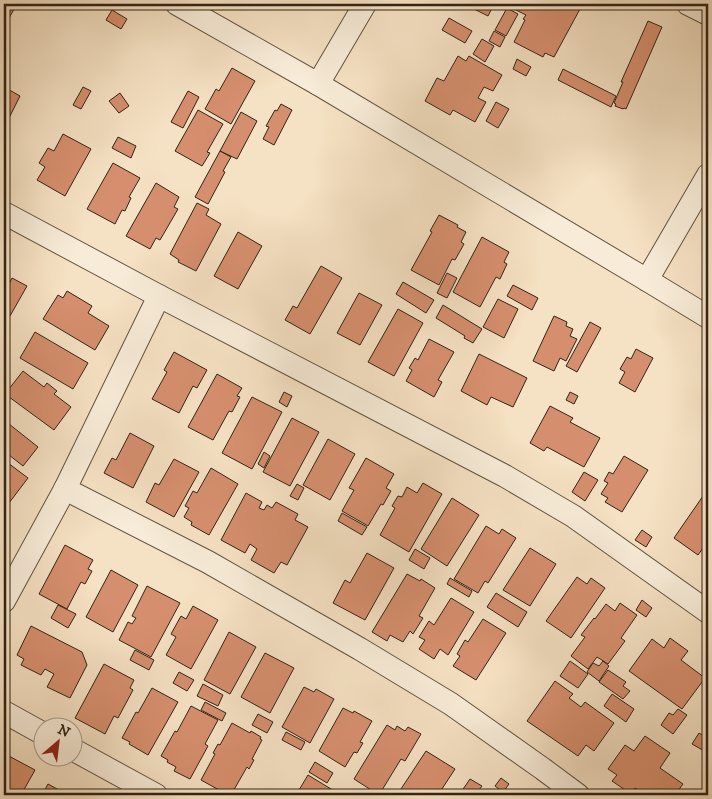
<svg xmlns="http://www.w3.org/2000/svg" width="712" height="799" font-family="'IM FELL DW Pica',serif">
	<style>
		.building { fill: #d68f6e; stroke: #312416 }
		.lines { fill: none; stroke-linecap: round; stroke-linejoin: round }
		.minor-casing { stroke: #625341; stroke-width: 24 }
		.minor { stroke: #f8ecd8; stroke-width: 22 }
	</style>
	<rect width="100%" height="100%" fill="#f5e1c3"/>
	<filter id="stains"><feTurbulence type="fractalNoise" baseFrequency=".004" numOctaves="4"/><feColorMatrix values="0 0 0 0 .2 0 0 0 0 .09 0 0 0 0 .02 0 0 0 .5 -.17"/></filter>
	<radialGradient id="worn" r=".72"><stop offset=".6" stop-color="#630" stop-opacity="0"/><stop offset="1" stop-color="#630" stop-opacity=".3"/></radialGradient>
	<!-- building -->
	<g class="building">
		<polygon points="4,4 17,4 9,18 4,15"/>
		<polygon points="464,4 494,4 488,16"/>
		<polygon points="512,4 570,4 580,9 554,57 545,53 543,57 514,42 525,20 523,19 526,15 510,7"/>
		<polygon points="507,8 518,14 506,36 495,30"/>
		<polygon points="112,10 127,19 121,29 106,20"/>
		<polygon points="449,18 472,31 465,43 442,30"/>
		<polygon points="648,21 662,27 626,109 624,108 623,109 615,106 616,104 614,103 623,82 621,82"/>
		<polygon points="494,31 505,37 500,47 489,41"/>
		<polygon points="482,39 494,46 485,62 473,54"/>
		<polygon points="458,56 466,61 469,56 502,75 493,91 484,87 478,98 486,102 475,122 453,110 450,115 425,101 437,78 444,81"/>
		<polygon points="517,59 531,67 526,76 513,69"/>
		<polygon points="232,68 255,81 231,124 205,109 216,89 219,91"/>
		<polygon points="563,69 616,96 611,107 558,80"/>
		<polygon points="4,87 20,96 4,128"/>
		<polygon points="83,87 91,91 81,109 73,105"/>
		<polygon points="188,91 199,97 183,128 171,122"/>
		<polygon points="120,93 129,106 119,113 109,101"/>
		<polygon points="496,102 509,109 498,128 486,121"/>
		<polygon points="281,104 292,110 274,145 263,139 269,127 266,126 275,110 277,111"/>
		<polygon points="198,110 223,124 207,152 210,153 202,166 175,151"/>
		<polygon points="241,112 257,121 237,159 220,151"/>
		<polygon points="63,134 91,149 65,196 37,180 45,167 39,163 48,148 54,151"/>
		<polygon points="118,137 136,146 131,158 112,148"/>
		<polygon points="220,151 231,157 223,171 225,172 208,204 195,197"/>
		<polygon points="113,163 140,178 129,197 131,198 125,211 122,210 115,224 87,209"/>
		<polygon points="156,183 179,197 174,207 178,209 160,240 156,238 150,249 126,236"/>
		<polygon points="197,203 209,209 206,215 221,224 196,271 178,262 179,260 170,254"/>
		<polygon points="439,215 458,225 457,227 466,232 461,242 464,244 455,260 452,259 439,285 411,270 432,232 430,231"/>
		<polygon points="238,232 262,246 238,289 214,276"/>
		<polygon points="482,237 509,252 504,262 507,264 500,279 496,277 480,307 453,292"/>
		<polygon points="321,266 342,278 310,334 285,320 293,306 297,308"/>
		<polygon points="447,273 457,278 447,298 437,293"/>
		<polygon points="12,278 27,286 10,316 4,312 4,294"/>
		<polygon points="403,282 434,300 426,313 396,294"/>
		<polygon points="513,285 538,298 532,310 507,296"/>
		<polygon points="67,291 92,306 88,313 109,326 95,350 43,319 58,295 63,298"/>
		<polygon points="359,293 382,305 360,345 337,333"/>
		<polygon points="498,299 518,309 504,338 483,327"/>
		<polygon points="443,305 482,329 473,343 464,338 465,336 436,318"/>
		<polygon points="398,309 423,323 394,376 368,362"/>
		<polygon points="554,316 567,322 566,326 573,329 570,336 577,339 566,361 560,358 554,371 533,361"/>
		<polygon points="590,322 601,328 577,372 566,366"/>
		<polygon points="35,332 88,363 73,389 20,358"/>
		<polygon points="429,339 454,352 438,380 442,382 434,397 406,381 412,370 409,368 415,358 418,360"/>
		<polygon points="636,349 653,358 635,392 619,383 625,372 620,369 627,357 631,359"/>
		<polygon points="174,352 207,370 197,388 193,386 179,413 152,399 167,372 164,370"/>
		<polygon points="479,354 527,378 513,407 491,397 487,405 461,391"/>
		<polygon points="23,371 44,387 47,383 57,391 54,394 71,407 54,430 5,394"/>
		<polygon points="217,374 242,388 237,396 240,397 232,412 229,411 213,440 188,427"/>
		<polygon points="284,392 292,396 287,407 279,402"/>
		<polygon points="570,392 578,396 574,404 566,400"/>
		<polygon points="252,397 282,412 252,469 222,453"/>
		<polygon points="550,406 573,418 570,422 600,438 584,467 547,447 544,451 530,443"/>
		<polygon points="292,418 319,432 290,486 263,472"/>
		<polygon points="4,420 38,447 23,466 4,451"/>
		<polygon points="130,433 154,446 133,488 104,473 112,458 116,460"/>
		<polygon points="328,439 355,454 330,500 303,485"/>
		<polygon points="264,452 270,456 264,468 258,464"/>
		<polygon points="624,456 648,470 622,512 605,502 608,498 601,494 608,483 604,481 609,472 613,474"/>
		<polygon points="366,458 394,474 386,488 391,491 383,505 381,504 368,526 342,511 354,490 349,488"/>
		<polygon points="174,459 199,472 174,517 146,502 155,483 159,485"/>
		<polygon points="4,460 28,478 9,503 4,499"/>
		<polygon points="211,468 238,484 209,535 191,525 192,522 184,517 189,508 185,506 193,491 197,493"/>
		<polygon points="584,472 598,480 585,501 572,492"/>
		<polygon points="423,483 442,494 409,552 380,535 395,508 392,506 398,496 402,497 407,487 417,493"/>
		<polygon points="297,484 304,488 298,500 290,496"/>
		<polygon points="246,493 262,502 259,508 264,510 267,505 272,508 276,502 298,514 295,520 308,527 287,565 281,562 274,573 251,560 257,549 250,544 245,553 221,540"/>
		<polygon points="703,496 708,499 708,541 698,555 674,538"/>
		<polygon points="452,498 479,515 447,566 421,549"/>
		<polygon points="342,513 367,527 362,535 338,521"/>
		<polygon points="486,526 499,534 502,529 516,538 488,583 485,581 478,593 454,579"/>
		<polygon points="642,530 652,537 646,547 635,540"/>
		<polygon points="65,545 93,560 88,569 92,571 85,584 81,582 67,609 39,594"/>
		<polygon points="530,548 556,564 530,606 503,590"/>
		<polygon points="415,549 430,558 424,569 409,560"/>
		<polygon points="367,553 394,568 365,620 333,603 345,580 350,583"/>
		<polygon points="111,570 138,585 113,632 86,617"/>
		<polygon points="407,574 420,581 421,579 435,588 419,616 423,618 413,634 410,631 403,642 390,635 387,641 372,632"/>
		<polygon points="577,577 587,584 591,578 605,588 571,638 546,621"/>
		<polygon points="450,578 472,591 469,597 447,584"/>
		<polygon points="147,586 180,603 151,657 119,640 128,622 132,624 136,618 132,616"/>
		<polygon points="496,593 527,612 518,627 487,607"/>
		<polygon points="451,598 474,612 448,655 440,649 434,659 419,649 425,640 419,637 429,621 434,625"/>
		<polygon points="642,600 652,608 646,617 636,610"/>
		<polygon points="620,603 637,615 621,638 625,641 608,664 597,657 588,669 571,656 585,637 581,635 594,618 595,619 606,604 615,611"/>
		<polygon points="58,605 76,614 68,628 51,618"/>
		<polygon points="193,606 218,620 191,669 166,655 176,637 171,634 181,616 186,619"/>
		<polygon points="483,619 506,633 476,680 453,666 460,656 457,654 465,640 468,642"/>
		<polygon points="31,626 82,652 87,665 70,698 47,687 54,674 45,669 41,675 21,665 24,659 17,655"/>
		<polygon points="229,632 256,647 230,694 204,680"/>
		<polygon points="670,638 688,651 681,660 705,678 682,709 629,671 652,639 664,648"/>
		<polygon points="135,650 154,660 149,670 130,660"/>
		<polygon points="265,653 294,668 270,713 241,697"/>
		<polygon points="570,661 588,674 578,688 560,676"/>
		<polygon points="603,661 609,666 599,681 587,672 593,663 599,666"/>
		<polygon points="104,664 134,680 130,688 133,690 118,718 114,716 105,734 75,718"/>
		<polygon points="608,670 626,682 623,686 630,691 623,699 599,682"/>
		<polygon points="179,672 194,680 187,691 173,683"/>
		<polygon points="555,681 573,694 569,698 581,707 585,702 614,723 594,751 586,745 578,756 527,721"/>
		<polygon points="203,684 223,695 218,706 197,696"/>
		<polygon points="304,687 314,692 316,689 334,699 310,743 282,727"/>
		<polygon points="152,688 178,702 148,755 129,744 130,742 122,738 136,712 138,713"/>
		<polygon points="612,694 634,709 626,722 604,706"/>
		<polygon points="205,702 226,713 222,721 201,710"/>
		<polygon points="191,706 218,720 205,744 208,746 190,779 174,771 176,767 167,762 168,760 161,756 175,731 177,732"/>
		<polygon points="343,708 353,713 354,711 372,721 360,742 363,743 357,753 354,752 345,767 319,751"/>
		<polygon points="678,709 687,715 673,734 661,725 669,713 673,715"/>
		<polygon points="258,714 273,722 267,733 252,725"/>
		<polygon points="232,723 250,733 251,731 261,737 260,739 262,740 252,759 254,760 249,769 247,767 231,795 228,795 201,780 215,754 213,753 218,744 220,745"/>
		<polygon points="387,725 395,730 397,726 405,731 408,727 421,734 405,761 401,759 379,795 354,779"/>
		<polygon points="286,732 305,742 301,750 282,740"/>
		<polygon points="699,733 708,739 708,749 706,752 692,744"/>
		<polygon points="645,736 670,753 660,768 683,784 675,795 646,795 635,788 631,794 612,781 617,775 608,769 625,745 634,751"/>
		<polygon points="426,751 455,769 438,795 397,795"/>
		<polygon points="7,755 35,770 21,795 4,795 4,761"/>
		<polygon points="315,762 333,773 327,783 309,772"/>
		<polygon points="308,775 336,792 334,795 296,795"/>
		<polygon points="501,778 509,784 503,792 495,786"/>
		<polygon points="470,779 482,786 479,790 486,795 459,795"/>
		<polygon points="48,784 68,795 42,795"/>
	</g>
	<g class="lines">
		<defs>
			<g id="minor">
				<polyline points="177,4 318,84 647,280 708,317"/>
				<polyline points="688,4 708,14"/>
				<polyline points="318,84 365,4"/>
				<polyline points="4,213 159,296 505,476 573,516 708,612"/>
				<polyline points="647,280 708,175"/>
				<polyline points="65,489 208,562 360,649 451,704 543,769 578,795"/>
				<polyline points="4,601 65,489 159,296"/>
				<polyline points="4,712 42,733"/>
				<polyline points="72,749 156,795"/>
			</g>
		</defs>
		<!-- minor casing -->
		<use href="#minor" class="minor-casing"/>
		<!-- minor -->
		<use href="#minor" class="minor"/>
	</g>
	<!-- margin -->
	<rect width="712" height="799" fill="none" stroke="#f5e1c3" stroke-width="20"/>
	<rect x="5" y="5" width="702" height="789" fill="none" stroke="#312416" stroke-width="2.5"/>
	<rect x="10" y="10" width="692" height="779" fill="none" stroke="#312416"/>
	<!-- north arrow -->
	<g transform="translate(58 742) rotate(28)"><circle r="24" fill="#f8ecd8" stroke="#a89c8a"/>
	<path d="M0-4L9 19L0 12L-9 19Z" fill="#8f2418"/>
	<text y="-8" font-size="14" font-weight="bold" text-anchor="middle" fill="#312416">N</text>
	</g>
	<rect width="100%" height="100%" filter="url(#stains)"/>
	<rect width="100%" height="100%" fill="url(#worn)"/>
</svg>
